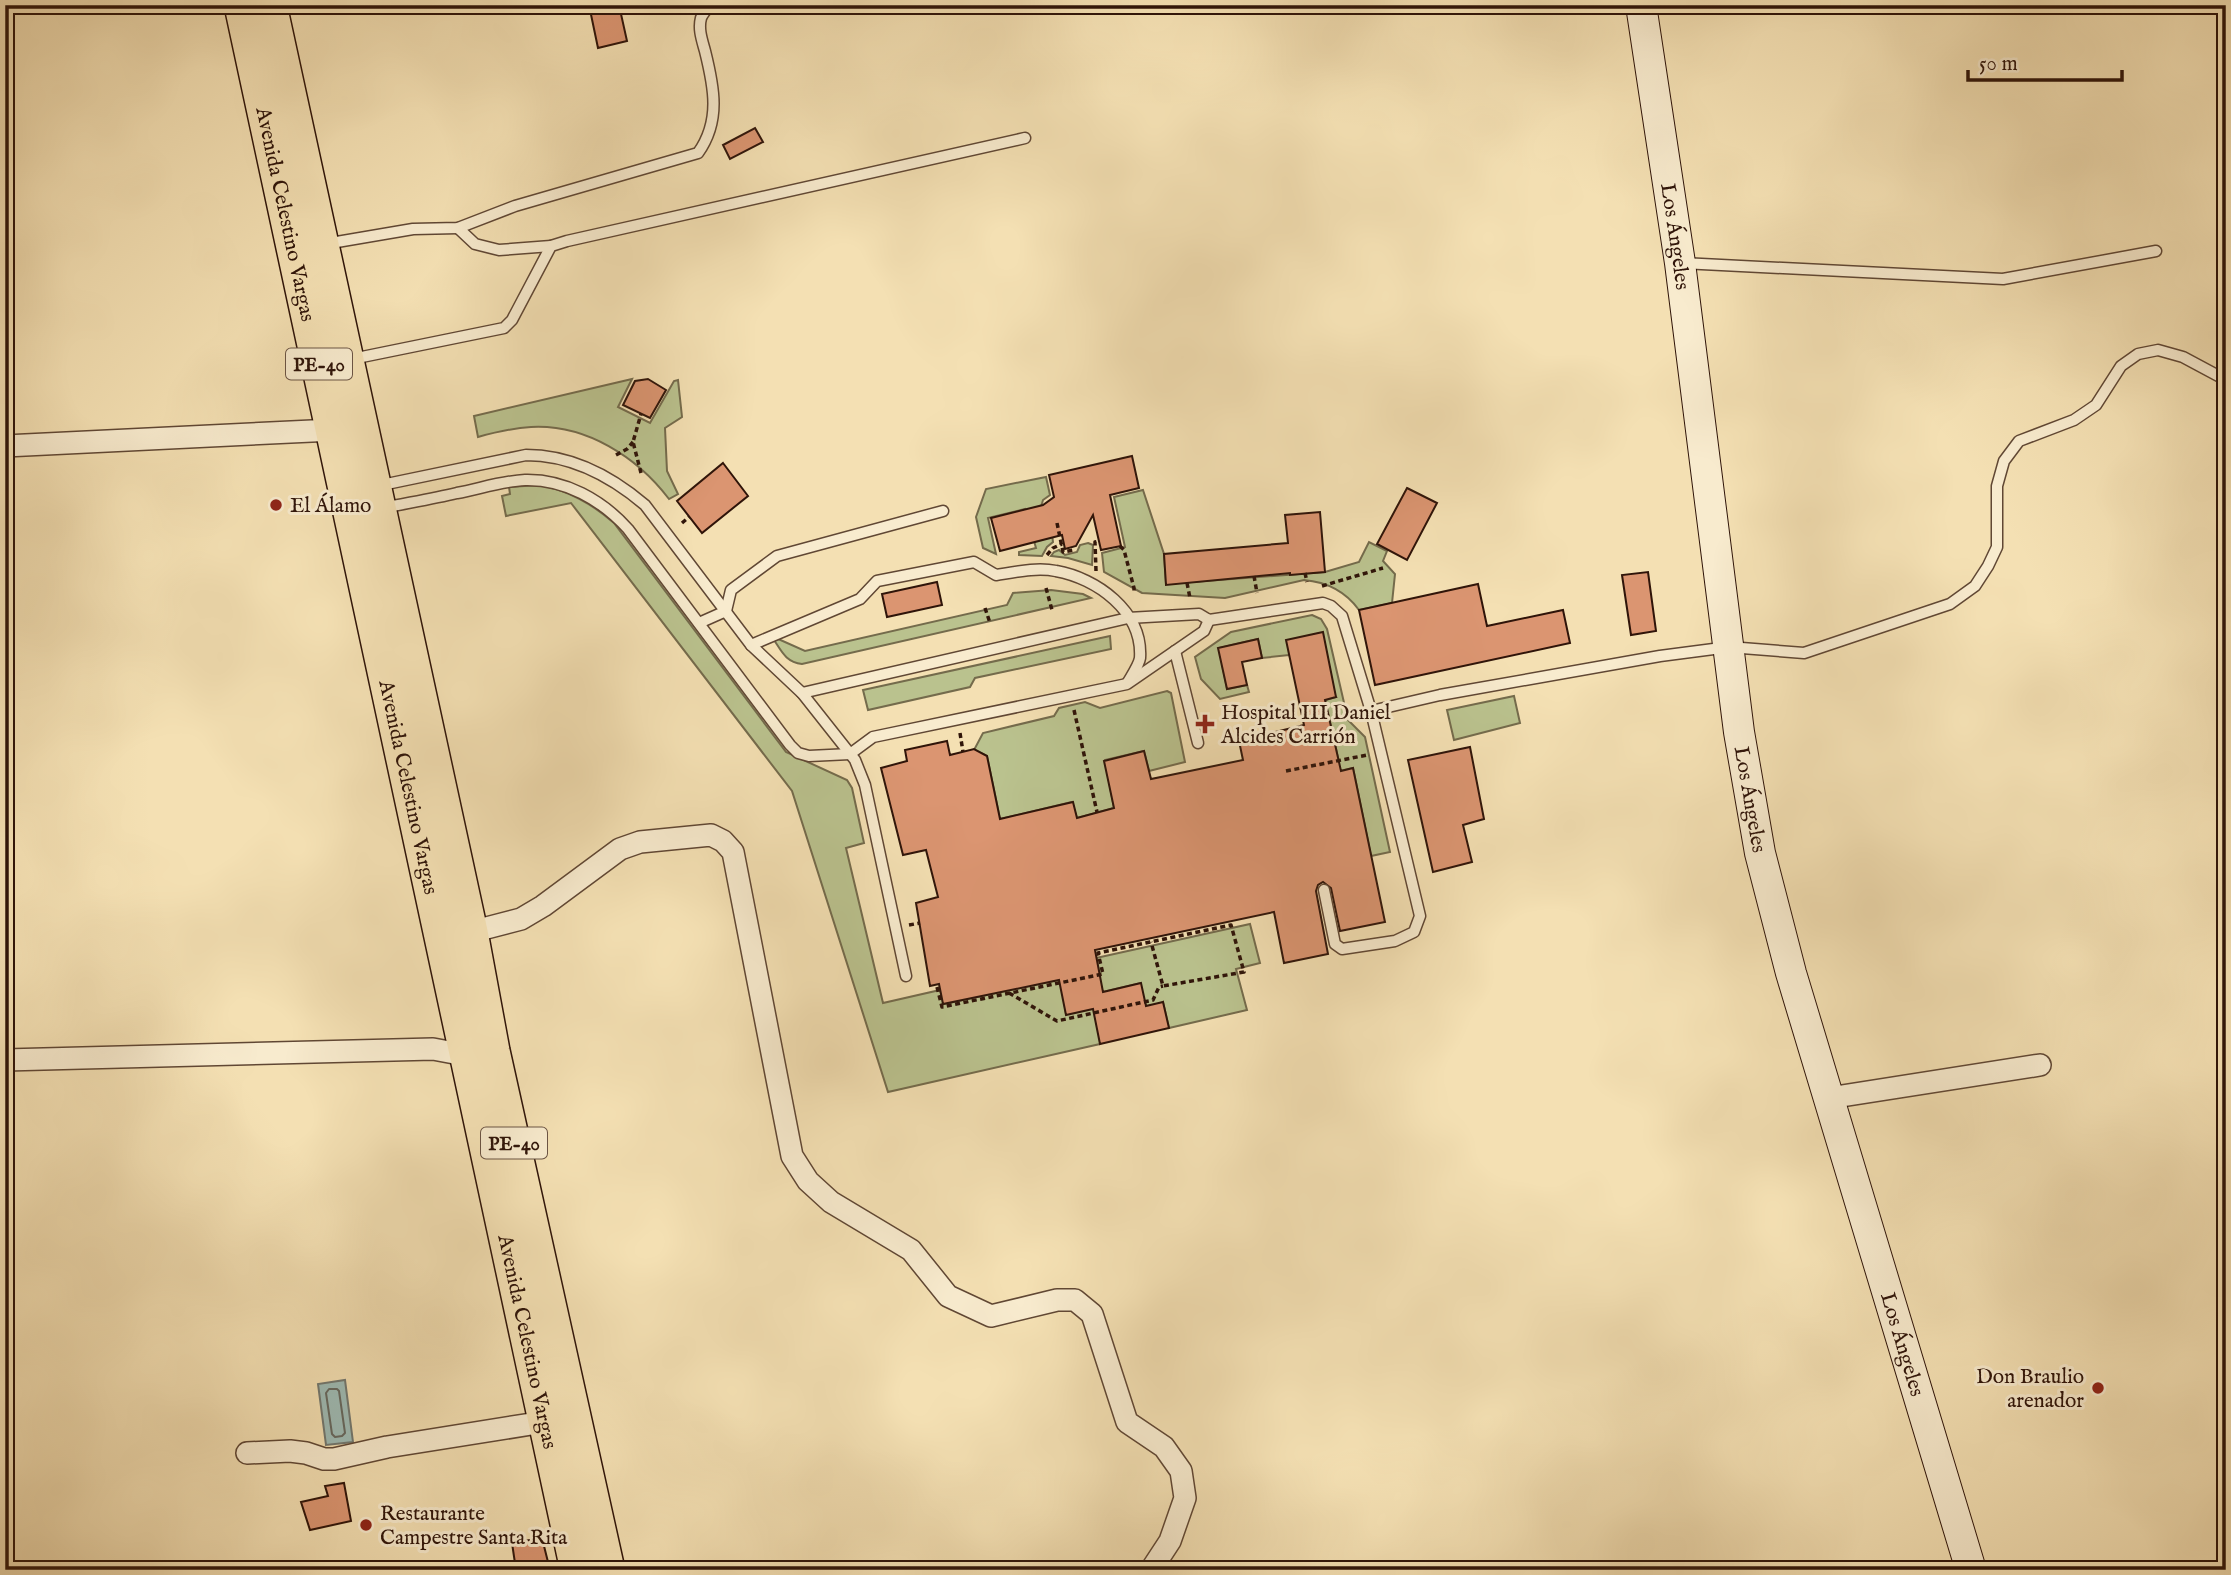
<svg xmlns="http://www.w3.org/2000/svg" width="2231" height="1575" font-family="'IM FELL English',serif">
	<style>
		.green { fill: #bac28e; stroke: #746b4c; stroke-width: 2; fill-rule: evenodd }
		.water { fill: #9ebbb5; stroke: #727870; stroke-width: 2 }
		.lines { fill: none; stroke-linecap: round; stroke-linejoin: round }
		.shore { stroke: #66685f; stroke-width: 2 }
		.building { fill: #db9571; stroke: #2f1409; stroke-width: 2 }
		.service-casing { stroke: #604734; stroke-width: 13 }
		.minor-casing { stroke: #604734; stroke-width: 24 }
		.secondary-casing { stroke: #2f1409; stroke-width: 32 }
		.trunk-casing { stroke: #2f1409; stroke-width: 36 }
		.path { stroke: #2f1409; stroke-width: 3.5; stroke-dasharray: 5 3.5; stroke-linecap: butt }
		.service { stroke: #f8ebce; stroke-width: 10 }
		.minor { stroke: #f8ebce; stroke-width: 21 }
		.secondary { stroke: #f8ebce; stroke-width: 30 }
		.trunk { stroke: #f4e0b3; stroke-width: 33 }
		.poi-dot { fill: #8f2418; stroke: #f8ebce; stroke-width: 2.5 }
		.labels { text-anchor: middle; stroke-width: 6; stroke-linejoin: round; paint-order: stroke }
		.shield { fill: #f8ebce; stroke: #6b5444; stroke-width: 2 }
		.shield-label { font-size: 19px; font-weight: bold; fill: #2f1409 }
		.street-label { font-size: 21px; fill: #2f1409; stroke: #f8ebce }
		.poi-label { font-size: 21px; fill: #2f1409; stroke: #f8ebce; text-anchor: start }
	</style>
	<rect width="100%" height="100%" fill="#f4e0b3"/>
	<filter id="stains"><feTurbulence type="fractalNoise" baseFrequency=".00286" numOctaves="4"/><feColorMatrix values="0 0 0 0 .2 0 0 0 0 .09 0 0 0 0 .02 0 0 0 .5 -.17"/></filter>
	<radialGradient id="worn" r=".72"><stop offset=".6" stop-color="#630" stop-opacity="0"/><stop offset="1" stop-color="#630" stop-opacity=".3"/></radialGradient>
	<!-- green -->
	<g class="green">
		<path d="M632,379L618,407L650,423L674,381L678,380L682,417L665,428L667,471L678,494L669,499C637,457 586,424 531,427C513,428 496,432 478,437L474,416Z"/>
		<polygon points="1046,477 1050,495 1043,500 1041,507 1051,527 1053,542 1047,547 1042,556 1019,555 1019,552 1036,548 1025,509 988,518 996,554 983,548 976,517 986,489"/>
		<path d="M540,485C569,491 591,503 614,523L786,752L847,780L852,788L864,843L846,848L883,1003L940,990L944,1004L1099,971L1096,958L1250,924L1260,963L1236,969L1247,1010L1169,1028L1163,1002L1100,1044L888,1092L792,791L571,503L506,516L502,496L510,494L509,487ZM1141,983L1066,1014L1064,1001Z"/>
		<path d="M1143,490L1164,554L1166,584L1325,572L1359,562L1369,542L1387,551L1383,561L1395,574L1392,603L1359,610C1346,592 1327,582 1304,580L1225,598L1142,593L1104,572L1102,553L1125,547L1114,497Z"/>
		<polygon points="1088,543 1093,545 1092,565 1068,558 1051,556 1054,552 1059,550 1065,555 1077,552 1080,545"/>
		<path d="M1051,590L1083,594L1091,598L802,664C786,662 782,652 774,640L776,638L805,651L1007,605L1013,593Z"/>
		<polygon points="1312,615 1321,619 1327,629 1348,720 1365,737 1390,852 1371,856 1353,768 1304,779 1286,773 1339,762 1325,700 1336,697 1289,655 1262,658 1258,639 1219,648 1227,689 1247,685 1249,692 1220,699 1201,679 1195,657 1231,632"/>
		<polygon points="1110,636 1111,649 975,678 970,687 868,710 863,690"/>
		<polygon points="1167,691 1171,693 1185,762 1149,771 1144,751 1105,760 1114,808 1077,818 1072,802 1000,819 987,756 974,750 983,733 1054,716 1059,708 1085,702 1100,708"/>
		<polygon points="1514,696 1520,723 1454,740 1447,710"/>
	</g>
	<!-- water -->
	<polygon class="water" points="345,1380 353,1442 326,1445 318,1384"/>
	<g class="lines">
		<!-- shore -->
		<polygon class="shore" points="329,1389 337,1389 339,1391 345,1433 342,1436 335,1437 332,1434 326,1393"/>
	</g>
	<!-- building -->
	<g class="building">
		<polygon points="589,5 619,5 627,41 598,48"/>
		<polygon points="755,128 763,142 730,159 723,145"/>
		<polygon points="648,379 666,390 650,418 623,405 635,381"/>
		<polygon points="1132,456 1139,488 1110,495 1121,546 1101,550 1093,515 1076,546 1065,549 1062,535 1000,551 991,518 1043,505 1054,497 1049,475"/>
		<polygon points="723,463 748,496 702,533 677,501"/>
		<polygon points="1407,488 1437,503 1407,560 1377,544"/>
		<polygon points="1320,512 1325,572 1290,575 1290,573 1166,585 1164,554 1288,543 1285,515"/>
		<polygon points="1648,572 1656,631 1631,635 1622,575"/>
		<polygon points="937,582 942,605 887,617 882,594"/>
		<polygon points="1478,584 1487,626 1563,610 1570,643 1375,685 1359,610"/>
		<polygon points="1323,632 1336,697 1325,700 1341,771 1353,768 1385,922 1340,931 1331,888 1323,882 1318,885 1316,891 1328,954 1284,963 1274,912 1095,950 1103,992 1141,983 1146,1006 1163,1002 1169,1028 1100,1044 1093,1009 1066,1015 1059,980 943,1004 939,984 930,986 916,903 938,897 926,850 903,855 881,768 907,761 905,750 947,741 950,755 974,749 987,756 1000,819 1073,802 1077,818 1114,808 1104,761 1144,751 1151,779 1243,760 1239,741 1304,725 1286,640"/>
		<polygon points="1258,639 1262,658 1242,662 1247,685 1227,689 1218,648"/>
		<polygon points="1470,747 1484,819 1463,825 1472,862 1433,872 1408,760"/>
		<polygon points="344,1483 351,1521 310,1530 301,1502 328,1496 325,1486"/>
		<polygon points="542,1538 550,1570 516,1570 512,1543"/>
	</g>
	<g class="lines">
		<defs>
			<g id="service">
				<polyline points="458,228 475,244 499,250 551,246"/>
				<path d="M325,244L413,229L458,228L515,206L698,153C721,121 714,87 705,51C702,40 698,29 701,18C703,13 707,9 711,5"/>
				<polyline points="1682,263 2003,279 2156,251"/>
				<polyline points="352,359 504,328 512,320 551,246 567,241 1025,138"/>
				<path d="M377,486L526,455C572,455 611,476 645,505L751,645L802,693L855,760L865,785L906,976"/>
				<path d="M383,508C407,503 432,499 457,493C479,489 502,481 525,480C565,479 602,500 628,529L790,745L798,753L809,756L850,754L873,737L1127,684L1204,631L1209,620"/>
				<polyline points="699,623 726,611 731,590 777,556 943,511"/>
				<path d="M751,645L860,599L877,581L974,562L996,575C1015,572 1037,567 1056,571C1096,578 1143,611 1140,658C1139,665 1132,675 1128,682"/>
				<polyline points="1175,651 1198,743"/>
				<polyline points="802,693 1128,618 1199,614 1209,620 1323,603 1331,606 1342,616 1371,711 1420,916 1414,932 1395,941 1342,949 1335,944 1324,890"/>
				<polyline points="1371,711 1440,695 1660,656 1729,647 1804,653 1950,604 1975,586 1988,566 1997,547 1997,486 2004,461 2019,441 2074,420 2096,405 2121,366 2138,354 2158,350 2183,357 2226,380"/>
			</g>
			<g id="minor">
				<polyline points="5,446 333,430"/>
				<polyline points="471,932 521,919 543,906 620,849 640,842 711,835 723,841 733,852 792,1156 808,1181 831,1202 911,1250 948,1296 991,1316 1057,1300 1075,1300 1092,1314 1127,1422 1164,1447 1181,1471 1185,1498 1170,1541 1151,1570"/>
				<polyline points="5,1060 433,1049 465,1055 477,1053"/>
				<polyline points="1829,1098 2040,1065"/>
				<polyline points="247,1453 290,1451 306,1453 324,1459 334,1459 387,1447 544,1422"/>
			</g>
			<g id="secondary">
				<path id="s1" d="M1641,5L1680,263L1739,732L1760,853L1791,973L1971,1570"/>
			</g>
			<g id="trunk">
				<path id="s2" d="M241,5L577,1570"/>
				<polyline points="270,5 471,932 493,1051 608,1570"/>
			</g>
		</defs>
		<!-- service casing -->
		<use href="#service" class="service-casing"/>
		<!-- minor casing -->
		<use href="#minor" class="minor-casing"/>
		<!-- secondary casing -->
		<use href="#secondary" class="secondary-casing"/>
		<!-- trunk casing -->
		<use href="#trunk" class="trunk-casing"/>
		<!-- path -->
		<g class="path">
			<polyline points="616,455 627,449 633,442"/>
			<polyline points="641,473 633,442 641,414"/>
			<polyline points="682,523 689,517"/>
			<polyline points="1057,523 1063,552 1074,550"/>
			<polyline points="1120,546 1124,550 1134,588 1134,593"/>
			<polyline points="1047,555 1053,548 1062,544"/>
			<polyline points="1096,571 1095,542 1099,541"/>
			<polyline points="1305,573 1307,582"/>
			<polyline points="1254,576 1257,593"/>
			<polyline points="1187,583 1190,598"/>
			<polyline points="1322,586 1383,568"/>
			<polyline points="1046,588 1052,610"/>
			<polyline points="985,608 990,623"/>
			<polyline points="1074,710 1097,812"/>
			<polyline points="960,733 963,752"/>
			<polyline points="1286,771 1367,755"/>
			<polyline points="909,925 920,923"/>
			<polyline points="937,987 942,1007 1103,974 1098,953 1231,925 1244,972 1163,986 1151,942"/>
			<polyline points="1009,993 1057,1021 1153,1000 1159,987 1163,986"/>
		</g>
		<!-- service -->
		<use href="#service" class="service"/>
		<!-- minor -->
		<use href="#minor" class="minor"/>
		<!-- secondary -->
		<use href="#secondary" class="secondary"/>
		<!-- trunk -->
		<use href="#trunk" class="trunk"/>
	</g>
	<!-- markers -->
	<g class="poi-dot">
		<circle cx="276" cy="505" r="7"/>
		<path d="M1201.5 713.5h7v7h7v7h-7v7h-7v-7h-7v-7h7z"/>
		<circle cx="2098" cy="1388" r="7"/>
		<circle cx="366" cy="1525" r="7"/>
	</g>
	<g class="labels">
		<!-- shield labels -->
		<g class="shield">
			<rect x="286" y="348.5" width="66" height="31" rx="5"/>
			<rect x="481" y="1127.5" width="66" height="31" rx="5"/>
		</g>
		<g class="shield-label">
			<text x="319" y="371">PE-40</text>
			<text x="514" y="1150">PE-40</text>
		</g>
		<!-- street labels -->
		<g class="street-label">
			<text dy="7" stroke="none"><textPath href="#s2" startOffset="214">Avenida Celestino Vargas</textPath></text>
			<text dy="7" stroke="none"><textPath href="#s1" startOffset="234">Los Ángeles</textPath></text>
			<text dy="7" stroke="none"><textPath href="#s2" startOffset="800">Avenida Celestino Vargas</textPath></text>
			<text dy="7" stroke="none"><textPath href="#s1" startOffset="802">Los Ángeles</textPath></text>
			<text dy="7" stroke="none"><textPath href="#s2" startOffset="1367">Avenida Celestino Vargas</textPath></text>
			<text dy="7" stroke="none"><textPath href="#s1" startOffset="1368">Los Ángeles</textPath></text>
		</g>
		<!-- poi labels -->
		<g class="poi-label">
			<text x="290" y="512">El Álamo</text>
			<text x="1221" y="719">Hospital III Daniel<tspan x="1221" dy="24">Alcides Carrión</tspan></text>
			<text x="2084" y="1383" text-anchor="end">Don Braulio<tspan x="2084" dy="24">arenador</tspan></text>
			<text x="380" y="1520">Restaurante<tspan x="380" dy="24">Campestre Santa Rita</tspan></text>
		</g>
	</g>
	<!-- margin -->
	<rect width="2231" height="1575" fill="none" stroke="#f4e0b3" stroke-width="28"/>
	<rect x="7" y="7" width="2217" height="1561" fill="none" stroke="#2f1409" stroke-width="3.5"/>
	<rect x="14" y="14" width="2203" height="1547" fill="none" stroke="#2f1409" stroke-width="2"/>
	<!-- scale -->
	<path d="M1968 70v10h154v-10" fill="none" stroke="#2f1409" stroke-width="3.5"/>
	<text x="1979" y="70" font-size="21" fill="#2f1409" stroke="#f8ebce" stroke-width="5" paint-order="stroke">50 m</text>
	<rect width="100%" height="100%" filter="url(#stains)"/>
	<rect width="100%" height="100%" fill="url(#worn)"/>
</svg>
